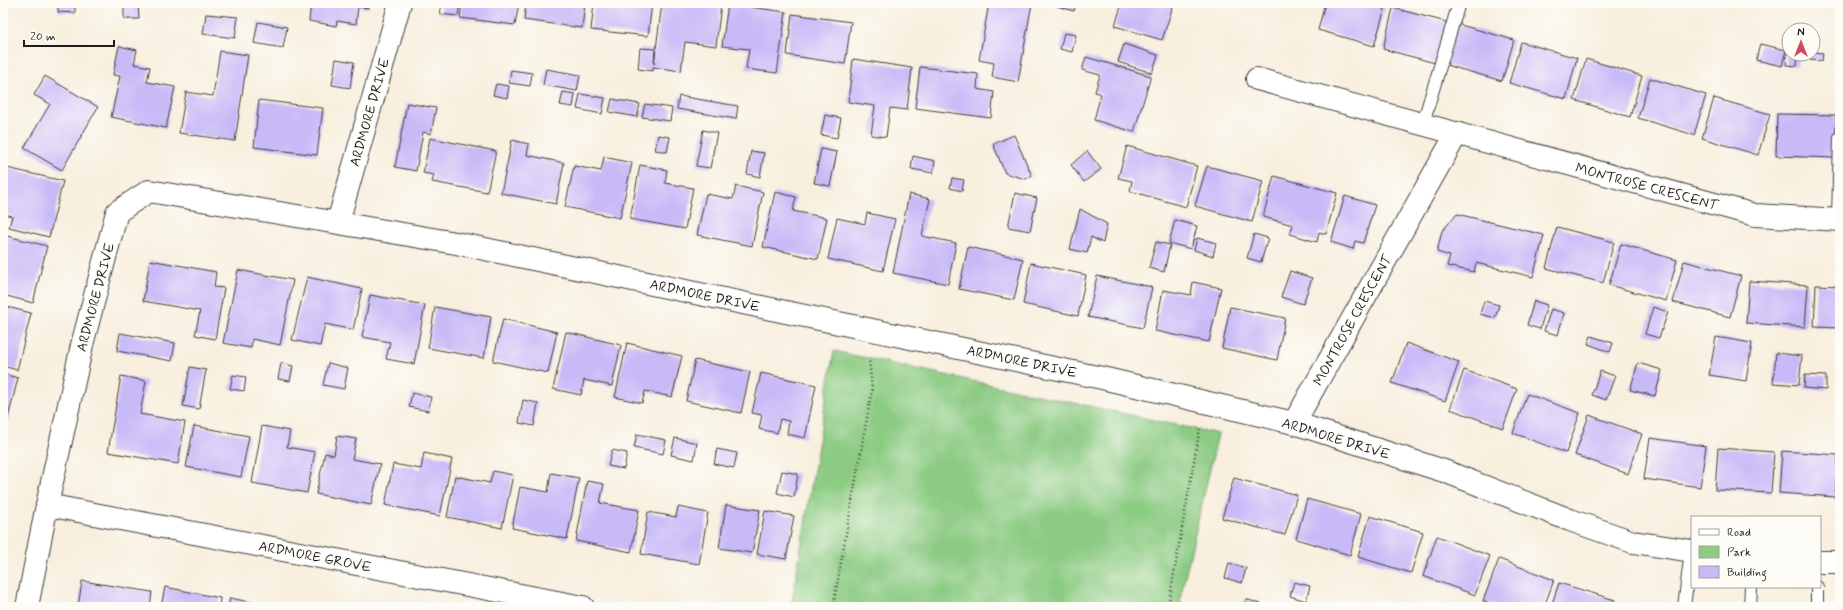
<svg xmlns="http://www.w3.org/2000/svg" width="1843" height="610" font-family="Mynerve,sans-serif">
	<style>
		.green { fill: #8bcb82; stroke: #54744f }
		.building { fill: #c8b9f7 }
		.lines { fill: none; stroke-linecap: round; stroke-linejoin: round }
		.service-casing { stroke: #3d3c39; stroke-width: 14 }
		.minor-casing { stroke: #3d3c39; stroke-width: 24 }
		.path { stroke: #3d3c39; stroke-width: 2.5; stroke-dasharray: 1 3; stroke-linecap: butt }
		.service { stroke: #fff; stroke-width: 12 }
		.minor { stroke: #fff; stroke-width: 22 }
		.labels { text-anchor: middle; stroke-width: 3; stroke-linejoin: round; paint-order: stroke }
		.street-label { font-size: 14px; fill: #1c1c1c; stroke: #fdfcf7 }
	</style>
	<rect width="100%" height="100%" fill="#fdfcf7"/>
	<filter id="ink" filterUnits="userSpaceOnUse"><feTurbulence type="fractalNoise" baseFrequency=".025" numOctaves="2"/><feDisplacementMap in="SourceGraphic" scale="8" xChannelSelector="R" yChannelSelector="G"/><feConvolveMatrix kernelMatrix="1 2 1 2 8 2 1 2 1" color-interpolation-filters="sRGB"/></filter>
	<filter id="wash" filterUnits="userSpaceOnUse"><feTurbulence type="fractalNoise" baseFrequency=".012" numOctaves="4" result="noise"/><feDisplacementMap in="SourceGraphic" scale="16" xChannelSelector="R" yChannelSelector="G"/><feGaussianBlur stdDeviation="0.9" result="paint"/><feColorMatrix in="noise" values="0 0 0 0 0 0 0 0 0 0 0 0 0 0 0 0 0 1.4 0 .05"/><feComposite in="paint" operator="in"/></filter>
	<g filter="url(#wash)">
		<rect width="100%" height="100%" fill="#f8efde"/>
		<!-- green -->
		<polygon class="green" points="834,351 1218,434 1180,599 1182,607 791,607"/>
		<g id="blocks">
			<!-- building -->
			<g class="building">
				<polygon points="58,3 75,3 75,13 58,12"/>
				<polygon points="124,3 138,3 139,19 124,19"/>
				<polygon points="311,3 369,3 368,8 358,7 356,24 337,21 336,26 309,21"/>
				<polygon points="442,3 460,3 458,16 440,14"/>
				<polygon points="462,3 519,3 515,25 460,18"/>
				<polygon points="526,3 585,3 582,28 524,20"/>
				<polygon points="594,3 652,3 648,36 591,30"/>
				<polygon points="662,3 721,4 716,46 685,42 681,71 653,67 653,71 638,69 640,48 655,49 654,64"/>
				<polygon points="989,3 1032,3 1018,82 992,77 994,63 979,60"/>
				<polygon points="1058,3 1076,3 1074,11 1057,6"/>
				<polygon points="1122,3 1174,3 1162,40 1115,26"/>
				<polygon points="1325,3 1378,3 1386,5 1374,46 1318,30"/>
				<polygon points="728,4 786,12 777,73 746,69 749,49 722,46"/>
				<polygon points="1393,8 1450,23 1439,64 1383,49"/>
				<polygon points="206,14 238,17 235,38 203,34"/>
				<polygon points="792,14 851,22 845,64 787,55"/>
				<polygon points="258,22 287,27 283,48 254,43"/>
				<polygon points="1457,24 1514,40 1502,81 1446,65"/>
				<polygon points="1064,33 1076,35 1072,52 1060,49"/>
				<polygon points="1521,42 1577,58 1566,99 1509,83"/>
				<polygon points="1124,44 1158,55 1152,73 1118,62"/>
				<polygon points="1760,44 1786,50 1782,66 1756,60"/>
				<polygon points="119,46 137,50 134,64 150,67 147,82 175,87 166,128 111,117 120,76 113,75"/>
				<polygon points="220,51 248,55 235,141 179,133 186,92 213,96"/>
				<polygon points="1813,52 1823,53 1822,61 1810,60 1810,54 1813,54"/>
				<polygon points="1787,53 1798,54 1797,66 1786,65"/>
				<polygon points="1086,57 1151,76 1134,132 1094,120 1101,94 1095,92 1100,75 1082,70"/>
				<polygon points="336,59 354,62 350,88 332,85"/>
				<polygon points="853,59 912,68 907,110 890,108 886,137 871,135 875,106 848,102"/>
				<polygon points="1586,59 1642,76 1630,117 1574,100"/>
				<polygon points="920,67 978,74 977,89 994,92 991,118 915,108"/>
				<polygon points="546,69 580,75 577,91 543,85"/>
				<polygon points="511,70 532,73 530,86 509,83"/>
				<polygon points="45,76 98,107 62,170 24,148 50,104 34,95"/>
				<polygon points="1650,78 1706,95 1694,135 1638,118"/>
				<polygon points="496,84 509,86 507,98 493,95"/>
				<polygon points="563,92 575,94 573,107 560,105"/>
				<polygon points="580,94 605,98 602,114 577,109"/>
				<polygon points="679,96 738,106 736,119 677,109"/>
				<polygon points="1714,98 1770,114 1758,155 1702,138"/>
				<polygon points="612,99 640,104 637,117 609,112"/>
				<polygon points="259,100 323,108 317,155 254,147"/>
				<polygon points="407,103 436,108 431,134 423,132 416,171 395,167"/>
				<polygon points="645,104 672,108 670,121 642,117"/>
				<polygon points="1777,114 1836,115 1835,158 1776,156"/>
				<polygon points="825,115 841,118 837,138 821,135"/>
				<polygon points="703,130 717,133 710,168 696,166"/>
				<polygon points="658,135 670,137 667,152 655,150"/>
				<polygon points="1014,135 1032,176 1025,179 1005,173 993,144"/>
				<polygon points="430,138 496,151 487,192 432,182 434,175 423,173"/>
				<polygon points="512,140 529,144 527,155 564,163 556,204 501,193"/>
				<polygon points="1127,146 1197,166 1186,207 1130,191 1132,181 1118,178"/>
				<polygon points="821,149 837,152 830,186 814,183"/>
				<polygon points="751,151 764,153 760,177 747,174"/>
				<polygon points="1087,151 1101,169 1084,182 1071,165"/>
				<polygon points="913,156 935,161 933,173 911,169"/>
				<polygon points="604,157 632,163 620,218 565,207 574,166 601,171"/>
				<polygon points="640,165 667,170 665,183 693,188 685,229 630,219"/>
				<polygon points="1207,166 1263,181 1252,222 1195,206"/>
				<polygon points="3,167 63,181 49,237 9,227 12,216 3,214"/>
				<polygon points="1274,176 1337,193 1326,234 1319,232 1317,242 1290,234 1293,225 1263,217"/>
				<polygon points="952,178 964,180 962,191 950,188"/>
				<polygon points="736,186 763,192 752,246 697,235 706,194 733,199"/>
				<polygon points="775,192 796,197 793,211 827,218 818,259 763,247"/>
				<polygon points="1015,193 1037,198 1030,231 1008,227"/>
				<polygon points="909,194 930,199 922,236 956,243 948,284 893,273"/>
				<polygon points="1345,196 1375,205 1363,243 1355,241 1353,249 1331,242"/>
				<polygon points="1080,209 1107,224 1103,243 1091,237 1087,253 1070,249"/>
				<polygon points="867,213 895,219 883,271 828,259 837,218 865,224"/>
				<polygon points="1457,214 1544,235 1533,277 1476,263 1474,272 1447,266 1450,256 1437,252 1442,231"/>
				<polygon points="1175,220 1197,226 1191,249 1169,243"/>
				<polygon points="1557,227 1614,242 1603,283 1546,268"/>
				<polygon points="1254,234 1268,238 1261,262 1247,258"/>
				<polygon points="3,235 47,246 33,303 3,295"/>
				<polygon points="1197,238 1216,243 1213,256 1194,250"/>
				<polygon points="1156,242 1170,245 1164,272 1149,268"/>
				<polygon points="1621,244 1677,260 1666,301 1609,285"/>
				<polygon points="968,247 1023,259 1014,300 959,289"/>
				<polygon points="150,260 216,272 214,287 224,288 215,339 195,335 200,311 143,301"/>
				<polygon points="1684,261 1741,276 1730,317 1673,302"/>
				<polygon points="1031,263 1086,275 1078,316 1023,304"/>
				<polygon points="238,270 293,280 280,345 252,339 251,348 223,343"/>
				<polygon points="1290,271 1312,278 1303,304 1281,297"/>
				<polygon points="1097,276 1152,287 1143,328 1088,317"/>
				<polygon points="307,277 362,289 353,330 325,324 320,346 292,340"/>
				<polygon points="1749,281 1808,285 1805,327 1746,323"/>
				<polygon points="1193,282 1221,288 1209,342 1155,331 1163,290 1191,295"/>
				<polygon points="1816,285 1840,286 1840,328 1814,327"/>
				<polygon points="370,295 425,305 414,364 386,359 390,342 362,337"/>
				<polygon points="1484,301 1499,305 1495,318 1480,314"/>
				<polygon points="1534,301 1547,305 1540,329 1527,325"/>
				<polygon points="3,306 31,313 17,370 3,366"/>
				<polygon points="435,307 491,317 484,358 428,348"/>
				<polygon points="1230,307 1285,318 1277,360 1222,348"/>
				<polygon points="1653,307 1668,312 1659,338 1645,334"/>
				<polygon points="1551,309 1564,313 1558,335 1544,331"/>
				<polygon points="503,319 557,332 548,373 493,361"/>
				<polygon points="566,332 621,345 612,386 584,380 581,395 553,389"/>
				<polygon points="120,333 175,343 172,361 117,351"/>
				<polygon points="1591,336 1613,343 1610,352 1588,344"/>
				<polygon points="1716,337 1752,343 1746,381 1709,375"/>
				<polygon points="627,343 682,356 672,397 645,391 642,403 615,397"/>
				<polygon points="1406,343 1459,362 1445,401 1392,383"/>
				<polygon points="1776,353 1802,356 1799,385 1773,383"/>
				<polygon points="695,360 750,372 741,413 686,401"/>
				<polygon points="281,363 293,366 290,381 278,379"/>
				<polygon points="328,363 348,368 344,389 323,385"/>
				<polygon points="1638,363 1662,370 1655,396 1630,390"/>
				<polygon points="190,367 206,370 199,409 183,406"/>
				<polygon points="1464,370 1517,389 1503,428 1450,409"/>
				<polygon points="1600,371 1615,376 1606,400 1592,395"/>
				<polygon points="761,373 816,385 805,438 787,434 789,421 780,419 777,433 759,429 762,415 752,413"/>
				<polygon points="3,374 18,378 4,434 3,434"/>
				<polygon points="233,375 246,377 244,391 230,389"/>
				<polygon points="1805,375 1826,376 1826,390 1804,388"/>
				<polygon points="121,376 146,381 140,414 185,422 178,464 108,452"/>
				<polygon points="412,393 431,397 428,411 409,407"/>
				<polygon points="1527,394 1580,413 1566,453 1513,433"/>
				<polygon points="523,400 538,403 534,426 519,423"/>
				<polygon points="1589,415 1642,434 1628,474 1575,455"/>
				<polygon points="194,426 249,436 241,477 186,467"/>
				<polygon points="262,426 290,431 287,447 315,452 307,493 252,483"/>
				<polygon points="637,434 666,440 663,454 634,448"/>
				<polygon points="337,436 356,439 352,459 380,464 371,505 316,494 325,453 334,455"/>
				<polygon points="675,438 697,443 694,460 671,455"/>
				<polygon points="1650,438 1706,446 1700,487 1644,479"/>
				<polygon points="1718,448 1774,452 1771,493 1715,490"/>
				<polygon points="717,449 737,453 734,468 714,464"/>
				<polygon points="612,450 627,453 624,469 608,466"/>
				<polygon points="1782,451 1838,455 1835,497 1779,493"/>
				<polygon points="424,453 452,459 440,516 385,505 393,464 421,469"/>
				<polygon points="493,471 513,475 502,528 447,517 455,476 490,483"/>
				<polygon points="782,471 798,474 794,497 777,493"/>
				<polygon points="551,473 579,478 567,539 512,528 520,487 548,492"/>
				<polygon points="1234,478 1297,495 1285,535 1222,518"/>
				<polygon points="587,481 604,484 600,503 639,510 631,552 576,541"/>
				<polygon points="1307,499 1361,514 1350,555 1296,539"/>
				<polygon points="726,505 760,510 752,553 719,548"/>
				<polygon points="678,507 708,513 699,564 641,554 648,512 676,517"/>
				<polygon points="765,511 794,516 786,559 757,554"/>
				<polygon points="1370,516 1423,532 1411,573 1358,557"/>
				<polygon points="1437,536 1490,556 1475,595 1423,576"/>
				<polygon points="1499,559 1554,580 1544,607 1499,607 1483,601"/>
				<polygon points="1229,563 1246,568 1242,583 1225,578"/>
				<polygon points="82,581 152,592 150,607 78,607"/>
				<polygon points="1294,582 1310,586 1306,601 1290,596"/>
				<polygon points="1559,583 1615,600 1613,607 1551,607"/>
				<polygon points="165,587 220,598 219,607 161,607"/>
				<polygon points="230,598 270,606 270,607 228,607"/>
				<polygon points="1246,599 1269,607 1243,607"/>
				<polygon points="1624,604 1638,606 1638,607 1624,607"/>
			</g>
		</g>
	</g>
	<g filter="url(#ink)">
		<use href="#blocks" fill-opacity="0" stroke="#3d3c39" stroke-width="1"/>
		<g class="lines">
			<defs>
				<g id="service">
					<polyline points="1423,123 1459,3"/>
					<polyline points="1838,220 1840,137"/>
					<polyline points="1684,607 1691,551"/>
					<polyline points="1750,607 1751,587"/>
					<polyline points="1817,607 1817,587"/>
				</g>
				<g id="minor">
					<polyline points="1257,79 1755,215 1840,220"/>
					<polyline points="338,222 400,3"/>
					<polyline points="1294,423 1457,133"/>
					<polyline points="47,505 583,607"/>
					<polyline points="1820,562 1840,562"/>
					<polyline points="27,607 47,505 82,345 117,212 149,191 456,243 1102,378 1294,423 1444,471 1570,520 1633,542 1692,551"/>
				</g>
			</defs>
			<!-- service casing -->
			<use href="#service" class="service-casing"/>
			<!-- minor casing -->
			<use href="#minor" class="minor-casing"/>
			<!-- path -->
			<g class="path">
				<polyline points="833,607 872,390 869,357"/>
				<polyline points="1168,607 1200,428"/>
			</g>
			<!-- service -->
			<use href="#service" class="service"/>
			<!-- minor -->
			<use href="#minor" class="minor"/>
		</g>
	</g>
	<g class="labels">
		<!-- street labels -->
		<g class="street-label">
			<text transform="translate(369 112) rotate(-74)" y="5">ARDMORE DRIVE</text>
			<text transform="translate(1647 186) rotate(15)" y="5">MONTROSE CRESCENT</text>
			<text transform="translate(705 295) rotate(12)" y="5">ARDMORE DRIVE</text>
			<text transform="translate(95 297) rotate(-75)" y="5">ARDMORE DRIVE</text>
			<text transform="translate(1352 320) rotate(-61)" y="5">MONTROSE CRESCENT</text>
			<text transform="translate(1022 361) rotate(12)" y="5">ARDMORE DRIVE</text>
			<text transform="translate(1336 438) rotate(17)" y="5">ARDMORE DRIVE</text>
			<text transform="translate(315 556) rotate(11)" y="5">ARDMORE GROVE</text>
		</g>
	</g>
	<!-- margin -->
	<rect width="1843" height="610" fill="none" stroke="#fdfcf7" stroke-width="16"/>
	<!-- legend -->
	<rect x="1691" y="516" width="130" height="72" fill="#fdfcf7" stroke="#a3a29f"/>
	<rect x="1699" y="529" width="20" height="6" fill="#ffffff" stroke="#a3a29f"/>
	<text x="1727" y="536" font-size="12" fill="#1c1c1c">Road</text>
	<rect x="1699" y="546" width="20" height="12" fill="#8bcb82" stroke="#a3a29f"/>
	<text x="1727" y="556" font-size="12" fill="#1c1c1c">Park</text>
	<rect x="1699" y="566" width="20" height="12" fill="#c8b9f7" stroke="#a3a29f"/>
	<text x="1727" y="576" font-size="12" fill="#1c1c1c">Building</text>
	<!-- north arrow -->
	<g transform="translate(1801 42)"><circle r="19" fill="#fdfcf7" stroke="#a3a29f"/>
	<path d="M0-3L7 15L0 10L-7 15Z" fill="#d1495b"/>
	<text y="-6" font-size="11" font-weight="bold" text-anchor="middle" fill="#1c1c1c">N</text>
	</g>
	<!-- scale -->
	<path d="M24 40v6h90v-6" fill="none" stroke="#1c1c1c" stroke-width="2"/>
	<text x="30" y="40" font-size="12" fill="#1c1c1c" stroke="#fdfcf7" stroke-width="3" paint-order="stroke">20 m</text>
</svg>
